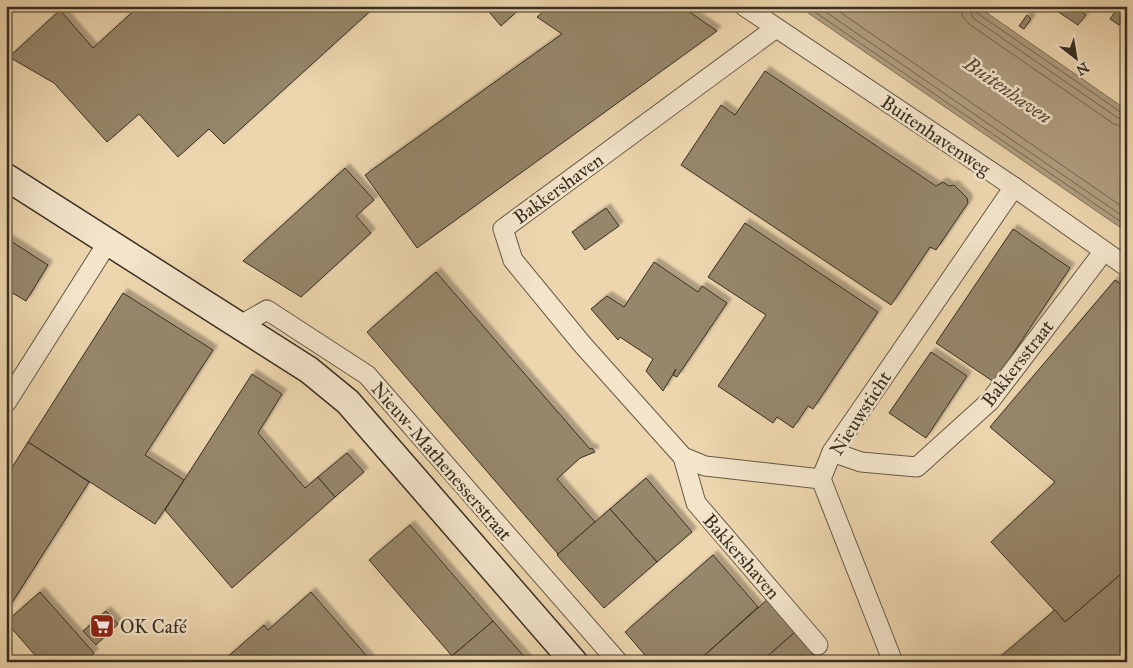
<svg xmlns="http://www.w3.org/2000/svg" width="1133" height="668" font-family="'IM FELL Great Primer',serif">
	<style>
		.water { fill: #af9d7f; stroke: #7f715a }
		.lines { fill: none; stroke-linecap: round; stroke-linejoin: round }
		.shore { stroke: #736651; stroke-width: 1 }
		.building { fill: #96866b; stroke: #372f23; filter: url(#shadow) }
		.street-casing { stroke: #645946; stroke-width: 21 }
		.secondary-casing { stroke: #372f23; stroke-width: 29 }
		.street { stroke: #f3e4ca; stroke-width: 19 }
		.secondary { stroke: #f3e4ca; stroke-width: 26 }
		.labels { text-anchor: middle; stroke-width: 5; stroke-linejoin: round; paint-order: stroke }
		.street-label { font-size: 19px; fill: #372f23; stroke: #f3e4ca }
		.poi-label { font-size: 19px; fill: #372f23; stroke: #f3e4ca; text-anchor: start }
		.water-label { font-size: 20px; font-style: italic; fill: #554a3a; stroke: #f3e4ca }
	</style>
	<defs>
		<filter id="shadow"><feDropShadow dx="4.5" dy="-4.5" stdDeviation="1" flood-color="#0004"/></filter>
	</defs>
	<rect width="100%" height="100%" fill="#edd6ae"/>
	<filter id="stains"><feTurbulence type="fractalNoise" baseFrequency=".004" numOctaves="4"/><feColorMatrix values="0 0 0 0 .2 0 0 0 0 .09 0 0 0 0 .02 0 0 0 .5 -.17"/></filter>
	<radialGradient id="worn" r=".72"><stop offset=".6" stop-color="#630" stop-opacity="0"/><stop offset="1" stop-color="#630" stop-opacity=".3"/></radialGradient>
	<!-- water -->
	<polygon class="water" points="798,6 977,6 1127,110 1127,232"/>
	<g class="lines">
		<!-- shore -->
		<g class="shore">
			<polyline points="806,6 1127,226"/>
			<polyline points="817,6 1127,219"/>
			<polyline points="831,6 1127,210"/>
			<polyline points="961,6 962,16 969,24 1114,124 1127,128"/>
			<polyline points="968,6 973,18 1118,118 1127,120"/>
			<polyline points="974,6 977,13 1122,113 1127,114"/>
		</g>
	</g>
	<!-- building -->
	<g class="building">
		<polygon points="139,6 376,6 224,144 209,129 178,157 139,114 107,142 54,83 9,57 60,10 93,48"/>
		<polygon points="484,6 523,6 501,26"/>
		<polygon points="549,6 681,6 717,31 417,248 365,175 562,34 537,17"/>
		<polygon points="1056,6 1087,6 1082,12 1086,15 1078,25 1054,9"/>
		<polygon points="1119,6 1127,6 1127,12 1119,25 1110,19"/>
		<polygon points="1027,15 1031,19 1024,29 1019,26"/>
		<polygon points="765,71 936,186 943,182 949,186 954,185 967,198 968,203 936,250 930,247 891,305 681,165 721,105 735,115"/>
		<polygon points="345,168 374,200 356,216 371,233 301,297 243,261"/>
		<polygon points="606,208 619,226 585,250 572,232"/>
		<polygon points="745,223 878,312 813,409 808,406 793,428 777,417 773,423 718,386 766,315 708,277"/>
		<polygon points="1013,229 1070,268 994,382 936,343"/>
		<polygon points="6,238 48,265 26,301 9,291 6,295"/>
		<polygon points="654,262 698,292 702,286 727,303 677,377 673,375 676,369 663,391 646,371 653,359 620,337 618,340 591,309 607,296 624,307"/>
		<polygon points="436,272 590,449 592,448 595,452 580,458 557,479 595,522 558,554 367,332"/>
		<polygon points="1115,280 1127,288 1127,569 1065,622 991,542 1055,482 990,427"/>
		<polygon points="123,293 213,350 145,455 184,480 155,524 28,442"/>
		<polygon points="931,352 967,376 926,438 889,413"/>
		<polygon points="252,374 282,394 258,433 305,488 318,477 335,497 232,588 165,510"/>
		<polygon points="28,442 89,482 6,612 6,477"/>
		<polygon points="347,453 364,472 335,497 318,477"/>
		<polygon points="646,478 692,532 657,562 610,509"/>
		<polygon points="610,509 657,562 604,608 557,555"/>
		<polygon points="410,525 493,621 452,656 369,560"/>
		<polygon points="713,555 758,607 697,662 651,662 625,632"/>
		<polygon points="1127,569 1127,662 994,662 1055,610 1065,622"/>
		<polygon points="40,592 94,653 85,662 41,662 6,622"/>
		<polygon points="311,592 372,662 226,662 224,660 264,625 268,630"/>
		<polygon points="767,600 795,632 761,662 697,662"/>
		<polygon points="106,611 118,624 96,645 83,631"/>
		<polygon points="493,621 529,662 445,662 452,656"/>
		<polygon points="795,632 820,662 761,662"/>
	</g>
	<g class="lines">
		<defs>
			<g id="street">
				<polyline points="744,6 1014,187 1127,267"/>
				<polyline points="776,28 503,229 513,260 582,344 683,457 696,503 818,645"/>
				<polyline points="237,327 267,310 367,375 618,662"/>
				<polyline points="6,403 108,242"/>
				<polyline points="832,452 861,462 917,467 990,401 1104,251"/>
				<polyline points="683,457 705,466 821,479"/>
				<polyline points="893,662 821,479 832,452 1014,187"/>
			</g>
			<polyline id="secondary" points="6,177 309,370 348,402 574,662"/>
		</defs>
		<!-- street casing -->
		<use href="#street" class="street-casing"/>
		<!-- secondary casing -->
		<use href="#secondary" class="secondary-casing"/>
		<!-- street -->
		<use href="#street" class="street"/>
		<!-- secondary -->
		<use href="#secondary" class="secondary"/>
	</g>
	<!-- icons -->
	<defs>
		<symbol id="supermarket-square" viewBox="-11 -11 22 22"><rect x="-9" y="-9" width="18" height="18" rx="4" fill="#8f2418" stroke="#f3e4ca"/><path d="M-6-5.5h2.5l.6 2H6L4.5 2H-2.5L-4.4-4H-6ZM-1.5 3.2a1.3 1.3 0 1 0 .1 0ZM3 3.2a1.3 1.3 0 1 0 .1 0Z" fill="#fff"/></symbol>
	</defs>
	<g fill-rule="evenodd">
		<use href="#supermarket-square" x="88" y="612" width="28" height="28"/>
	</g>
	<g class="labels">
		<!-- street labels -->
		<g class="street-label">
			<text transform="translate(936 135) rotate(34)" y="7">Buitenhavenweg</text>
			<text transform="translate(558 188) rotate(-36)" y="7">Bakkershaven</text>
			<text transform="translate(1017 363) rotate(-52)" y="7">Bakkersstraat</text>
			<text transform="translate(860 413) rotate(-57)" y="7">Nieuwsticht</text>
			<text transform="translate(442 461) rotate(49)" y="7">Nieuw-Mathenesserstraat</text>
			<text transform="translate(742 556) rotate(49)" y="7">Bakkershaven</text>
		</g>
		<!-- poi labels -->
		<g class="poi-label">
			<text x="120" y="633">OK Café</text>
		</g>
		<!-- water labels -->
		<g class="water-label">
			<text transform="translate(1008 90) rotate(35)" y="7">Buitenhaven</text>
		</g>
	</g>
	<!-- margin -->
	<rect width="1133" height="668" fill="none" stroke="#edd6ae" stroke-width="25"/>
	<rect x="8" y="8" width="1118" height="653" fill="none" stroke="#372f23" stroke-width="2.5"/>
	<rect x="12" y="12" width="1108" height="643" fill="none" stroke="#372f23"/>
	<!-- north arrow -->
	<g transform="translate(1076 58) rotate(149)" stroke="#f3e4ca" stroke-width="4" paint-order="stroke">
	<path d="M0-4L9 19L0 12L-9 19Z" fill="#372f23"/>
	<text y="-8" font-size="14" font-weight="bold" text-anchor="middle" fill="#372f23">N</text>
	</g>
	<rect width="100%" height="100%" filter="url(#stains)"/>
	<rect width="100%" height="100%" fill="url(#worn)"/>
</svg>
